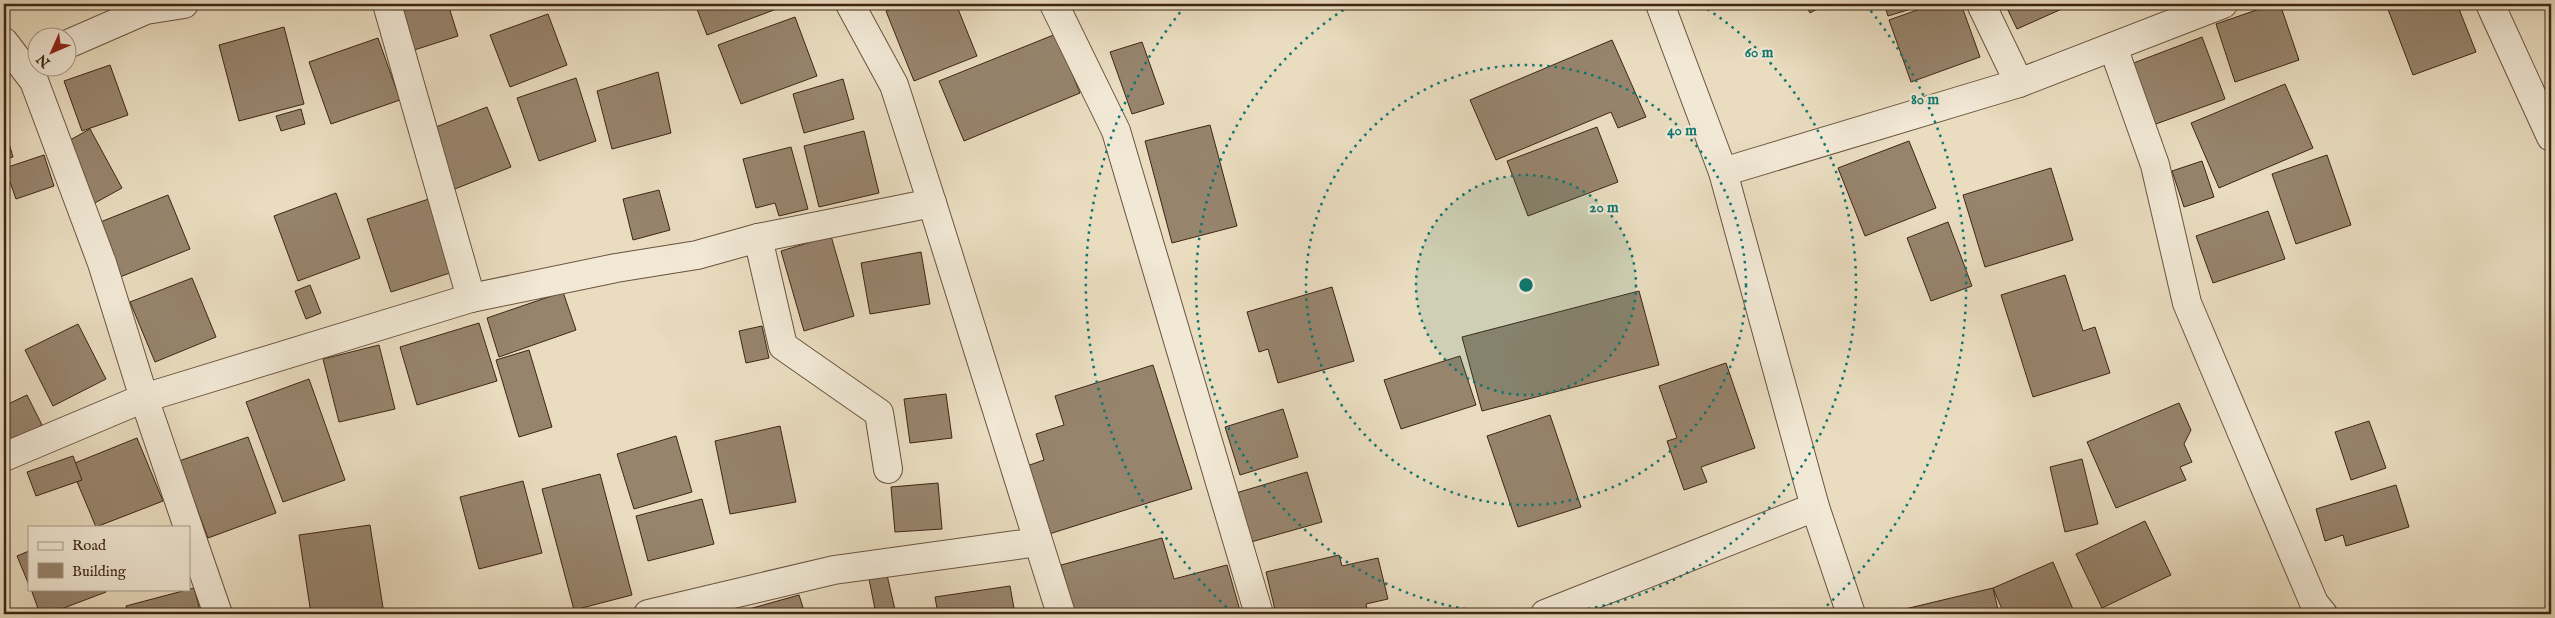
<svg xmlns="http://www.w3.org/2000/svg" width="2555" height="618" font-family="'IM FELL English',serif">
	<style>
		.building { fill: #97846d; stroke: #3f2514 }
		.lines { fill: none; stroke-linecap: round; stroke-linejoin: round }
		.street-casing { stroke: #6a533f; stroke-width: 30 }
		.street { stroke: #f1e8d5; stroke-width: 28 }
		.ring { fill: none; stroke: #0f766e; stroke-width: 2.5; stroke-dasharray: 2.5 5 }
		.centre { fill: #0f766e; stroke: #f1e8d5; stroke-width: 2.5 }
		.ring-label { font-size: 15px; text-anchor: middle; font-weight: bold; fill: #0f766e; stroke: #f1e8d5; stroke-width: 4.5; stroke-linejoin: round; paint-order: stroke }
	</style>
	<rect width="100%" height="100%" fill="#e9dcbf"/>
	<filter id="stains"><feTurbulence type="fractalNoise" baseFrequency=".004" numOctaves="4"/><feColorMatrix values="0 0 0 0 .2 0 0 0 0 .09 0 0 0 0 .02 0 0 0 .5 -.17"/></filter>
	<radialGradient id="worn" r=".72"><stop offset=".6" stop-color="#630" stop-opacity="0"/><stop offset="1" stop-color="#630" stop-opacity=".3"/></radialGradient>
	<!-- building -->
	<g class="building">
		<polygon points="393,4 448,4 458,36 408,52"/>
		<polygon points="695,4 781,4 782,7 707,35"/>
		<polygon points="904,4 956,4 977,56 914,81 886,11"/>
		<polygon points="1805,4 1826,4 1810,13"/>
		<polygon points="1884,4 1927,4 1888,16"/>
		<polygon points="1934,4 1961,4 1980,57 1911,82 1889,20"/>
		<polygon points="2005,4 2073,4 2017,29"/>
		<polygon points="2274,4 2280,4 2299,60 2235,82 2216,24"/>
		<polygon points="2386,4 2457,4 2476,52 2413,75"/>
		<polygon points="548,14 567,65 510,87 490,35"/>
		<polygon points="795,17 817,76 741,104 718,45"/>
		<polygon points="284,27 304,104 239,121 219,45"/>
		<polygon points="1056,34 1080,93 964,141 939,81"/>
		<polygon points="2202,37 2225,99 2153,125 2131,64"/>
		<polygon points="378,38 400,100 331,124 309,62"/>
		<polygon points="1612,40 1646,117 1618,128 1611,112 1496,160 1470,100"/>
		<polygon points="1142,42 1164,104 1132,114 1110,52"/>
		<polygon points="110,65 128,115 82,131 64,81"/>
		<polygon points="658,72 671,133 612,149 597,91"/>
		<polygon points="576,78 596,141 539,161 517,98"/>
		<polygon points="843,79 854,119 804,133 793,94"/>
		<polygon points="2285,84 2313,148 2219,188 2191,123"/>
		<polygon points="487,107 511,167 447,192 423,132"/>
		<polygon points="301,109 305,124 281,131 276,116"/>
		<polygon points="1210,125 1237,226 1172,243 1145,141"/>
		<polygon points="4,126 13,157 4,159"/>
		<polygon points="1597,127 1618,182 1528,216 1507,161"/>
		<polygon points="90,129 122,188 93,204 61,145"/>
		<polygon points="864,131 879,193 819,207 804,146"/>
		<polygon points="1909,141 1936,208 1865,236 1838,168"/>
		<polygon points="791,147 808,209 779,216 775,203 756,208 743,159"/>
		<polygon points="44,155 54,186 16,199 5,168"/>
		<polygon points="2327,155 2351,225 2296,244 2272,174"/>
		<polygon points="2202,161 2214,197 2184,207 2172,171"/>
		<polygon points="2051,168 2073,240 1985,267 1963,195"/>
		<polygon points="659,190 670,230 633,240 623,199"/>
		<polygon points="336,193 360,258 298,281 274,216"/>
		<polygon points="168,195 190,249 115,279 93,225"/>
		<polygon points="432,198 456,271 391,292 367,219"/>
		<polygon points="2268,211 2285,259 2213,283 2196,236"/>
		<polygon points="1948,222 1972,286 1931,301 1907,238"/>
		<polygon points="831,236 854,316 804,331 781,251"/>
		<polygon points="921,252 930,304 870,314 861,263"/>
		<polygon points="2065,275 2083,331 2095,327 2110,373 2033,397 2001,295"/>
		<polygon points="192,278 216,337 155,362 130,302"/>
		<polygon points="310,285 321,313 306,319 295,291"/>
		<polygon points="1332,287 1354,361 1278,383 1268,349 1259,352 1247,312"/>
		<polygon points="1639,291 1659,365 1482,411 1462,337"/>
		<polygon points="563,292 576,330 499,357 487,318"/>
		<polygon points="479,323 497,381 417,405 400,347"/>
		<polygon points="4,324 9,337 4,339"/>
		<polygon points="78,324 106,379 53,406 25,350"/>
		<polygon points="762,326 769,358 746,363 739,331"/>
		<polygon points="379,345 395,409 339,422 323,359"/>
		<polygon points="529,350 552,427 519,437 496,360"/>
		<polygon points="1460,356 1476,405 1401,429 1384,380"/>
		<polygon points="1726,363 1755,448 1701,467 1707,482 1684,490 1667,441 1677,438 1659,386"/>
		<polygon points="1153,365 1192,489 1046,535 1024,467 1044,460 1036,434 1064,425 1055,396"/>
		<polygon points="309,379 345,480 283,502 246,402"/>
		<polygon points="946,394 952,438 910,443 904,399"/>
		<polygon points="27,395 42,425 4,445 4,406"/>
		<polygon points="2179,403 2191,430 2184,444 2192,462 2180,467 2186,480 2116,508 2087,442"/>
		<polygon points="1283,409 1298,457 1240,475 1225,427"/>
		<polygon points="1550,415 1581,507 1518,527 1487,436"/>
		<polygon points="2369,421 2386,468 2351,480 2335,432"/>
		<polygon points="780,426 796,502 730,514 715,441"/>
		<polygon points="676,436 692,492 634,509 617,454"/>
		<polygon points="248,437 276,513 208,538 179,461"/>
		<polygon points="137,438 163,501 96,527 70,465"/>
		<polygon points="73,456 82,480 36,496 27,472"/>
		<polygon points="2082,459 2098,524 2065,532 2050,467"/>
		<polygon points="1307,472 1322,522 1251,542 1236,493"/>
		<polygon points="600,474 632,595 574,610 542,489"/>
		<polygon points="523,481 542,553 479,569 460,497"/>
		<polygon points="938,483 942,529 895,532 891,487"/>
		<polygon points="2396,485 2409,527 2346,546 2343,535 2325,541 2316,509"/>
		<polygon points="702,499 714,544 648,561 636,516"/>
		<polygon points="2145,521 2171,575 2102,608 2076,554"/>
		<polygon points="370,525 384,614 311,614 299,535"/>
		<polygon points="1162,538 1174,579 1227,565 1241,614 1075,614 1061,565"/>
		<polygon points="29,551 29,585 17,556"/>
		<polygon points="1339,555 1342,566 1378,558 1388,599 1366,604 1368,614 1276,614 1266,572"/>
		<polygon points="2053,562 2075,614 2004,614 1993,588"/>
		<polygon points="887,575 896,614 876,614 869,579"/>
		<polygon points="1010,586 1015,614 938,614 935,597"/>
		<polygon points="194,588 201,614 128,614 126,606"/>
		<polygon points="1993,588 1999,614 1906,614 1905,609"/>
		<polygon points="31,589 105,589 106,592 48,614 40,614"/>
		<polygon points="799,595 805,614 751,614 749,609"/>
		<polygon points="4,599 11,614 4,614"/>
	</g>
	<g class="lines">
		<defs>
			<g id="street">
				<polyline points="387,4 471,298"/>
				<polyline points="1054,4 1116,131 1259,614"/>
				<polyline points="1660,4 1723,172 1815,507 1851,614"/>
				<polyline points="1981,4 2019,83"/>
				<polyline points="2490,4 2551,137"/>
				<polyline points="4,42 34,81 102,263 144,398 471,298 616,268 697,255 758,238 932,203 894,85 850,4"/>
				<polyline points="68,44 146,10 184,4"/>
				<polyline points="2113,47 2155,165 2187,303 2314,603 2323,614"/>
				<polyline points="1723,172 2019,83 2223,4"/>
				<polyline points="932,203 1061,614"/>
				<polyline points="758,238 783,346 879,413 888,469"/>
				<polyline points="4,457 144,398 188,527"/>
				<polyline points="189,530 218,614"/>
				<polyline points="648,614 834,570 1038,542"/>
				<polyline points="1545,614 1815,507"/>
			</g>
		</defs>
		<!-- street casing -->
		<use href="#street" class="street-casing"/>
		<!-- street -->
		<use href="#street" class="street"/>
	</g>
	<!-- distance rings -->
	<circle cx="1526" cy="285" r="110" fill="#0f766e" fill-opacity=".12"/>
	<g class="ring">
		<circle cx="1526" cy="285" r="110"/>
		<circle cx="1526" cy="285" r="220"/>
		<path d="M1503 614A330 330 0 0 1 1351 5M1701 5A330 330 0 0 1 1549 614"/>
		<path d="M1232 612A440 440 0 0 1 1186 5M1866 5A440 440 0 0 1 1820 612"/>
	</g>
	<circle cx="1526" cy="285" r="8" class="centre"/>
	<g class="ring-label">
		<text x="1759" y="57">60 m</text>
		<text x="1925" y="104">80 m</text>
		<text x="1682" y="135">40 m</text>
		<text x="1604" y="212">20 m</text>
	</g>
	<!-- margin -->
	<rect width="2555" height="618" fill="none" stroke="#e9dcbf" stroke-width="20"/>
	<rect x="5" y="5" width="2545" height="608" fill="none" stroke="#3f2514" stroke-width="2.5"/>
	<rect x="10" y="10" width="2535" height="598" fill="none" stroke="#3f2514"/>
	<!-- legend -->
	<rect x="28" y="526" width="162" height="65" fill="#f1e8d5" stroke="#aa9a88"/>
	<rect x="38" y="542" width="25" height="8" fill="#f1e8d5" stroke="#aa9a88"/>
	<text x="72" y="550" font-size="15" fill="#3f2514">Road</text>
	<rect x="38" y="563" width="25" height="15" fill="#97846d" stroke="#aa9a88"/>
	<text x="72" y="576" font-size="15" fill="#3f2514">Building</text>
	<!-- north arrow -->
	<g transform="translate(52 52) rotate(225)"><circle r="24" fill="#f1e8d5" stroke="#aa9a88"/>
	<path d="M0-4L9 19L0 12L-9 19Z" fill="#8f2418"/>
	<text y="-8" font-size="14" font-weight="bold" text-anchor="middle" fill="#3f2514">N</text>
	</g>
	<rect width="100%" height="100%" filter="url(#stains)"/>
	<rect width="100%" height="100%" fill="url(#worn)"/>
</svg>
